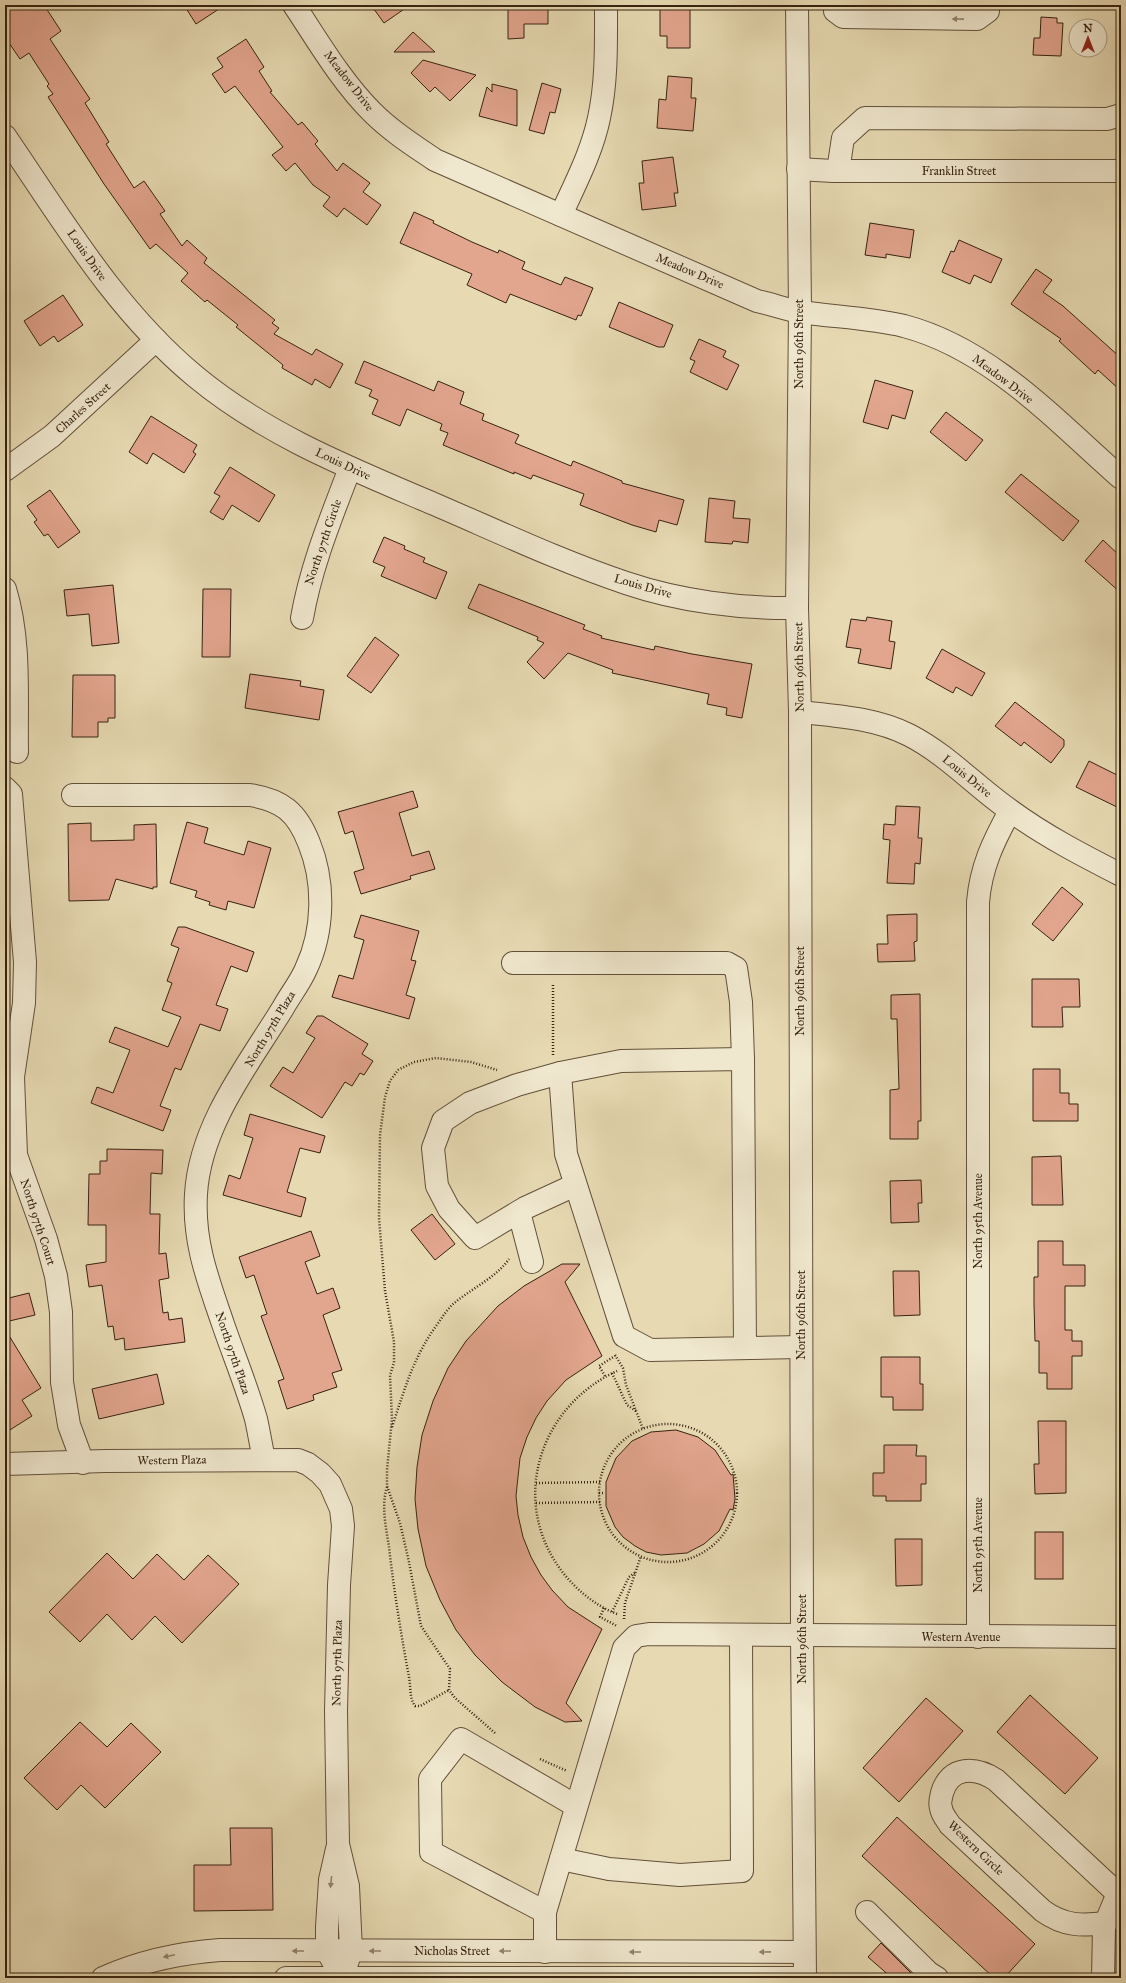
<svg xmlns="http://www.w3.org/2000/svg" width="1126" height="1983" font-family="'IM FELL Great Primer',serif">
	<style>
		.building { fill: #e2a58e; stroke: #372210 }
		.lines { fill: none; stroke-linecap: round; stroke-linejoin: round }
		.minor-casing { stroke: #635039; stroke-width: 24 }
		.path { stroke: #372210; stroke-width: 2.5; stroke-dasharray: 1 2; stroke-linecap: butt }
		.minor { stroke: #efe7ce; stroke-width: 22 }
		.oneway { fill: #93846f }
		.labels { text-anchor: middle; stroke-width: 3.5; stroke-linejoin: round; paint-order: stroke }
		.street-label { font-size: 12px; fill: #372210; stroke: #efe7ce }
	</style>
	<rect width="100%" height="100%" fill="#e7dab3"/>
	<filter id="stains"><feTurbulence type="fractalNoise" baseFrequency=".005" numOctaves="4"/><feColorMatrix values="0 0 0 0 .2 0 0 0 0 .09 0 0 0 0 .02 0 0 0 .5 -.17"/></filter>
	<radialGradient id="worn" r=".72"><stop offset=".6" stop-color="#630" stop-opacity="0"/><stop offset="1" stop-color="#630" stop-opacity=".3"/></radialGradient>
	<!-- building -->
	<g class="building">
		<polygon points="5,5 44,5 61,31 50,39 90,99 85,103 109,142 106,144 134,188 144,181 165,211 160,214 182,246 187,240 207,258 204,263 275,320 272,323 279,328 274,334 312,355 316,349 343,364 330,388 315,379 312,385 282,368 283,365 236,327 238,325 207,300 205,302 181,281 188,273 156,244 150,249 104,184 48,97 53,94 47,86 49,84 29,53 20,59 5,37"/>
		<polygon points="184,5 225,5 196,24"/>
		<polygon points="371,5 410,5 384,23"/>
		<polygon points="508,5 548,5 548,24 524,24 524,38 508,39"/>
		<polygon points="660,5 690,5 690,48 667,48 667,36 660,36"/>
		<polygon points="1041,17 1057,18 1057,23 1063,23 1061,56 1033,55 1034,38 1040,38"/>
		<polygon points="413,32 435,52 394,52"/>
		<polygon points="246,39 264,67 259,71 272,91 270,92 298,125 302,122 318,141 315,144 337,171 343,163 370,183 363,192 381,205 367,225 344,208 337,217 323,206 330,197 313,185 295,163 286,171 272,155 283,147 235,86 225,93 212,74 223,67 217,58"/>
		<polygon points="423,60 476,75 450,101 435,87 430,92 411,73"/>
		<polygon points="668,76 692,78 691,98 696,98 693,131 657,128 659,99 666,100"/>
		<polygon points="542,83 561,89 555,113 550,112 544,134 529,130"/>
		<polygon points="492,84 517,90 517,126 479,116 487,87 492,92"/>
		<polygon points="673,157 678,193 674,193 676,206 642,210 639,183 644,183 642,161"/>
		<polygon points="414,212 434,221 433,223 472,242 498,253 499,250 525,262 522,269 561,285 565,277 593,288 581,316 578,315 576,320 510,294 506,303 467,285 472,274 400,243"/>
		<polygon points="870,223 914,230 910,258 886,254 886,258 865,255"/>
		<polygon points="959,240 1002,259 991,283 974,275 970,284 942,272 951,251 954,252"/>
		<polygon points="1036,269 1052,280 1043,292 1063,306 1121,358 1121,391 1098,370 1095,374 1059,341 1061,339 1011,304"/>
		<polygon points="63,295 83,325 58,342 54,336 40,346 24,321"/>
		<polygon points="619,302 673,325 664,347 658,347 609,327"/>
		<polygon points="699,339 726,351 723,357 739,365 727,390 690,372 695,361 690,359"/>
		<polygon points="364,361 434,391 438,381 464,392 460,404 484,414 482,420 519,435 515,443 571,466 573,461 622,481 622,483 684,500 677,525 659,520 656,532 632,525 580,505 584,494 533,475 531,479 514,472 514,474 443,445 448,433 440,430 442,424 407,409 400,426 372,414 378,400 369,396 372,390 355,383"/>
		<polygon points="875,380 913,391 905,419 892,415 888,429 863,422"/>
		<polygon points="946,412 983,440 966,461 930,432"/>
		<polygon points="151,416 197,445 193,452 196,454 184,473 153,453 147,464 129,452"/>
		<polygon points="230,467 275,495 259,522 232,505 223,520 210,512 220,496 214,493"/>
		<polygon points="1021,474 1079,521 1063,541 1005,492"/>
		<polygon points="50,490 80,532 58,548 48,534 44,536 34,522 37,520 27,506"/>
		<polygon points="709,498 735,501 733,518 750,519 748,543 733,541 732,544 705,542"/>
		<polygon points="384,537 405,546 404,549 425,558 423,562 447,572 436,599 381,576 385,567 373,562"/>
		<polygon points="1103,540 1121,557 1121,593 1085,561"/>
		<polygon points="479,584 585,625 583,629 602,636 601,638 654,650 655,646 692,654 752,664 742,718 726,715 727,708 707,704 709,694 612,673 613,670 568,653 544,679 527,662 544,643 537,640 538,637 468,608"/>
		<polygon points="113,585 119,643 92,646 89,614 67,616 64,590"/>
		<polygon points="203,589 231,589 230,657 202,657"/>
		<polygon points="867,617 892,621 889,641 895,642 891,669 858,663 861,649 846,647 851,619 866,621"/>
		<polygon points="375,637 399,655 371,693 347,676"/>
		<polygon points="942,649 985,673 972,696 956,687 953,693 926,678"/>
		<polygon points="250,674 301,681 300,686 324,690 319,720 245,708"/>
		<polygon points="73,675 115,675 115,718 108,718 108,722 98,722 98,737 72,737"/>
		<polygon points="1015,702 1064,740 1064,746 1051,763 1024,742 1021,746 995,726"/>
		<polygon points="1089,761 1121,777 1121,809 1076,787"/>
		<polygon points="413,791 418,807 399,813 412,856 429,851 435,869 410,876 411,879 361,894 354,872 364,869 353,831 345,834 338,812"/>
		<polygon points="896,806 920,807 918,838 922,838 920,864 915,863 914,884 887,883 890,840 883,839 884,824 895,825"/>
		<polygon points="187,822 208,828 204,843 244,855 248,841 271,848 254,908 228,901 226,910 209,905 210,902 195,897 197,891 170,883"/>
		<polygon points="91,823 91,841 134,840 134,825 156,824 157,887 153,887 153,889 116,879 109,900 69,901 68,824"/>
		<polygon points="1062,887 1083,904 1053,941 1032,924"/>
		<polygon points="917,914 917,941 914,942 915,961 878,962 877,944 888,944 887,915"/>
		<polygon points="361,915 419,931 411,960 416,961 406,995 415,998 409,1019 332,997 339,975 353,979 364,940 354,937"/>
		<polygon points="178,927 185,927 254,952 247,972 231,966 216,1005 228,1009 220,1031 200,1024 181,1070 175,1068 160,1106 171,1110 163,1131 91,1103 97,1087 113,1093 130,1050 109,1042 115,1027 168,1047 181,1017 162,1010 172,983 167,981 179,948 171,945"/>
		<polygon points="1032,979 1079,979 1080,1007 1062,1007 1063,1027 1032,1027"/>
		<polygon points="920,994 921,1121 918,1121 918,1139 890,1139 890,1090 899,1089 897,1019 891,1019 891,995"/>
		<polygon points="317,1016 323,1016 368,1044 362,1054 373,1061 364,1075 360,1073 352,1086 345,1082 322,1118 270,1086 283,1067 293,1073 315,1038 306,1033"/>
		<polygon points="1033,1069 1060,1069 1060,1093 1069,1093 1069,1104 1078,1104 1078,1121 1033,1121"/>
		<polygon points="250,1114 325,1136 320,1153 300,1148 287,1192 306,1198 301,1217 223,1195 229,1175 240,1179 253,1138 244,1135"/>
		<polygon points="107,1149 163,1150 162,1174 151,1173 150,1214 160,1214 159,1254 166,1253 169,1278 159,1280 163,1313 168,1312 169,1320 182,1318 185,1342 125,1350 124,1338 115,1340 113,1326 108,1327 102,1285 89,1287 86,1265 106,1262 106,1225 88,1225 89,1174 100,1174 100,1161 107,1161"/>
		<polygon points="1061,1156 1063,1205 1032,1205 1032,1157"/>
		<polygon points="921,1180 922,1203 918,1203 919,1222 891,1223 890,1181"/>
		<polygon points="432,1214 455,1244 435,1260 411,1230"/>
		<polygon points="311,1231 320,1256 305,1262 317,1294 333,1288 340,1308 323,1315 342,1370 332,1373 337,1387 313,1395 314,1400 287,1409 278,1381 284,1379 261,1316 267,1314 254,1275 246,1278 239,1257"/>
		<polygon points="1038,1241 1063,1241 1063,1265 1085,1265 1085,1286 1065,1286 1065,1330 1072,1330 1072,1341 1082,1341 1082,1356 1072,1356 1072,1389 1047,1389 1047,1373 1039,1373 1039,1341 1035,1341 1034,1304 1034,1277 1038,1277"/>
		<polygon points="562,1264 580,1264 565,1282 602,1356 566,1380 547,1401 536,1418 527,1437 520,1458 516,1496 518,1515 523,1537 531,1557 541,1575 552,1590 568,1607 602,1629 566,1703 582,1721 565,1722 535,1707 502,1682 475,1655 456,1630 440,1600 426,1566 418,1529 415,1499 417,1467 422,1435 433,1401 448,1368 466,1341 498,1306 524,1286"/>
		<polygon points="893,1271 919,1271 920,1315 894,1316"/>
		<polygon points="29,1293 35,1315 5,1322 5,1299"/>
		<polygon points="5,1329 41,1388 22,1400 32,1416 5,1433"/>
		<polygon points="881,1357 920,1357 920,1384 923,1384 923,1410 893,1410 893,1397 881,1397"/>
		<polygon points="157,1374 164,1404 99,1419 92,1389"/>
		<polygon points="1038,1421 1066,1421 1066,1493 1035,1494 1034,1464 1039,1464"/>
		<polygon points="676,1430 698,1437 715,1450 731,1475 733,1474 735,1499 733,1510 730,1509 719,1531 704,1544 687,1553 661,1555 646,1552 635,1546 623,1537 615,1527 606,1506 606,1482 616,1458 632,1441 651,1432"/>
		<polygon points="884,1445 917,1445 916,1456 926,1456 926,1484 921,1484 921,1501 886,1501 886,1496 873,1496 873,1473 884,1473"/>
		<rect x="1035" y="1532" width="28" height="47"/>
		<polygon points="895,1539 922,1539 922,1585 896,1586"/>
		<polygon points="107,1553 133,1579 157,1554 184,1580 208,1555 239,1584 182,1643 155,1616 132,1640 107,1614 80,1642 49,1612"/>
		<polygon points="1030,1695 1098,1758 1065,1794 997,1732"/>
		<polygon points="926,1698 963,1731 899,1802 863,1768"/>
		<polygon points="80,1722 107,1747 131,1723 161,1752 105,1808 81,1785 57,1810 24,1778"/>
		<polygon points="897,1817 1035,1944 1004,1978 994,1978 862,1856"/>
		<polygon points="230,1828 272,1828 273,1910 194,1911 194,1865 231,1865"/>
		<polygon points="881,1943 916,1978 892,1978 868,1957"/>
	</g>
	<g class="lines">
		<defs>
			<g id="minor">
				<path d="M294,5C318,41 341,81 372,112C391,131 413,145 435,160L757,301C772,304 787,310 801,312C835,317 870,318 904,326C991,349 1055,420 1121,478"/>
				<polyline points="797,5 800,312 797,608 800,712 802,1636 805,1978"/>
				<polyline points="835,5 835,11 843,17 977,19 988,11 988,5"/>
				<path d="M5,136C63,221 116,311 196,377C266,435 352,469 434,504C497,531 560,561 626,583C679,601 741,609 797,608"/>
				<polyline points="798,169 833,171 1121,171"/>
				<polyline points="838,171 843,138 865,118 1107,119 1121,115"/>
				<path d="M561,215C575,184 592,152 599,118C607,81 606,43 606,5"/>
				<polyline points="5,470 52,436 156,340"/>
				<path d="M5,589C21,641 16,698 17,752"/>
				<path d="M302,618C311,566 331,518 350,468"/>
				<path d="M800,712C837,716 875,718 909,735C948,755 976,787 1011,811C1045,836 1084,856 1121,875"/>
				<polyline points="5,788 11,794 25,962 24,1003 13,1077 16,1155 46,1239 56,1276 61,1312 62,1382 69,1425 83,1463"/>
				<path d="M73,795H250C282,800 297,812 309,843C325,882 324,931 306,969C300,983 290,995 283,1008C248,1065 200,1125 196,1194C193,1242 208,1280 223,1324C234,1356 247,1387 256,1419C259,1432 261,1446 264,1459"/>
				<polyline points="513,963 727,963 736,968 741,1002 743,1059"/>
				<polyline points="560,1073 517,1085 470,1103 443,1121 433,1148 437,1186 449,1209 475,1238 525,1208 575,1185"/>
				<polyline points="519,1212 532,1262"/>
				<polyline points="745,1348 743,1059 621,1061 560,1073 566,1154 624,1336 650,1350 801,1347"/>
				<polyline points="5,1464 105,1461 298,1460 308,1464 320,1473 330,1484 341,1509 343,1526 339,1585 336,1711 338,1844 348,1886 351,1951 342,1978"/>
				<path d="M978,1637V902C981,867 993,842 1010,811"/>
				<polyline points="561,1859 609,1869 680,1875 742,1871 741,1635"/>
				<polyline points="545,1912 431,1852 430,1779 461,1739 576,1806"/>
				<polyline points="867,1912 929,1973 937,1978"/>
				<path d="M1106,1923C1082,1926 1064,1926 1043,1911L950,1825C947,1820 942,1815 941,1808C939,1804 941,1798 942,1793C950,1765 976,1767 996,1780L1117,1893"/>
				<polyline points="545,1952 545,1912 624,1648 636,1636 649,1634 1121,1637"/>
				<polyline points="334,1963 327,1951 327,1927 330,1880 337,1849"/>
				<path d="M103,1978C141,1961 179,1953 220,1950L804,1952"/>
				<polyline points="286,1978 804,1978"/>
				<polyline points="1103,1978 1104,1927 1121,1886"/>
			</g>
		</defs>
		<!-- minor casing -->
		<use href="#minor" class="minor-casing"/>
		<!-- path -->
		<g class="path">
			<polyline points="553,1055 553,984"/>
			<polyline points="615,1355 623,1368 626,1385 643,1429"/>
			<polyline points="612,1373 627,1405 636,1411"/>
			<polyline points="605,1376 599,1366 615,1356"/>
			<circle cx="668" cy="1493" r="69"/>
			<path d="M392,1427C405,1388 414,1355 439,1322C443,1316 447,1310 452,1305C470,1289 496,1278 509,1259"/>
			<polyline points="536,1483 600,1482"/>
			<path d="M387,1487C381,1505 386,1528 389,1547C394,1591 401,1634 409,1677C411,1687 409,1697 415,1706H420L449,1690"/>
			<polyline points="599,1493 605,1493"/>
			<polyline points="536,1503 600,1502"/>
			<polyline points="604,1608 600,1617 617,1626"/>
			<polyline points="612,1612 629,1577 636,1572"/>
			<path d="M617,1614C596,1606 578,1591 564,1574C508,1504 538,1407 617,1371"/>
			<polyline points="624,1619 625,1603 641,1556"/>
			<polyline points="495,1733 455,1698 449,1690 450,1669 421,1626 409,1562 400,1523 387,1486 387,1470 392,1419 390,1375 394,1363 394,1342 385,1291 379,1218 380,1135 385,1097 390,1081 398,1070 414,1062 436,1058 471,1062 497,1070"/>
			<polyline points="540,1759 567,1771"/>
		</g>
		<!-- minor -->
		<use href="#minor" class="minor"/>
	</g>
	<!-- one-way arrows -->
	<defs><path id="oneway-solid" d="M-6-.8H1V-3.2L6.5 0L1 3.2V.8H-6Z"/></defs>
	<g class="oneway">
		<use href="#oneway-solid" transform="translate(958 19) rotate(-179)"/>
		<use href="#oneway-solid" transform="translate(331 1882) rotate(96)"/>
		<use href="#oneway-solid" transform="translate(298 1951) rotate(180)"/>
		<use href="#oneway-solid" transform="translate(375 1951) rotate(-180)"/>
		<use href="#oneway-solid" transform="translate(505 1951) rotate(-180)"/>
		<use href="#oneway-solid" transform="translate(635 1952) rotate(-180)"/>
		<use href="#oneway-solid" transform="translate(765 1952) rotate(179)"/>
		<use href="#oneway-solid" transform="translate(169 1956) rotate(168)"/>
	</g>
	<g class="labels">
		<!-- street labels -->
		<g class="street-label">
			<text transform="translate(349 81) rotate(52)" y="4">Meadow Drive</text>
			<text x="959" y="175">Franklin Street</text>
			<text transform="translate(87 255) rotate(55)" y="4">Louis Drive</text>
			<text transform="translate(690 271) rotate(23)" y="4">Meadow Drive</text>
			<text transform="translate(799 344) rotate(-90)" y="4">North 96th Street</text>
			<text transform="translate(1003 379) rotate(37)" y="4">Meadow Drive</text>
			<text transform="translate(83 408) rotate(-42)" y="4">Charles Street</text>
			<text transform="translate(343 464) rotate(25)" y="4">Louis Drive</text>
			<text transform="translate(323 542) rotate(-71)" y="4">North 97th Circle</text>
			<text transform="translate(643 586) rotate(16)" y="4">Louis Drive</text>
			<text transform="translate(799 667) rotate(-91)" y="4">North 96th Street</text>
			<text transform="translate(967 776) rotate(39)" y="4">Louis Drive</text>
			<text transform="translate(800 991) rotate(-90)" y="4">North 96th Street</text>
			<text transform="translate(270 1029) rotate(-59)" y="4">North 97th Plaza</text>
			<text transform="translate(978 1221) rotate(-90)" y="4">North 95th Avenue</text>
			<text transform="translate(38 1222) rotate(72)" y="4">North 97th Court</text>
			<text transform="translate(801 1315) rotate(-90)" y="4">North 96th Street</text>
			<text transform="translate(233 1353) rotate(71)" y="4">North 97th Plaza</text>
			<text transform="translate(172 1460) rotate(-1)" y="4">Western Plaza</text>
			<text transform="translate(978 1545) rotate(-90)" y="4">North 95th Avenue</text>
			<text x="961" y="1641">Western Avenue</text>
			<text transform="translate(802 1639) rotate(-90)" y="4">North 96th Street</text>
			<text transform="translate(337 1663) rotate(-89)" y="4">North 97th Plaza</text>
			<text transform="translate(976 1848) rotate(44)" y="4">Western Circle</text>
			<text x="452" y="1955">Nicholas Street</text>
		</g>
	</g>
	<!-- margin -->
	<rect width="1126" height="1983" fill="none" stroke="#e7dab3" stroke-width="20"/>
	<rect x="6" y="6" width="1114" height="1971" fill="none" stroke="#372210" stroke-width="2"/>
	<rect x="10" y="10" width="1106" height="1963" fill="none" stroke="#372210"/>
	<!-- north arrow -->
	<g transform="translate(1088 38)"><circle r="19" fill="#efe7ce" stroke="#a59882"/>
	<path d="M0-3L7 15L0 10L-7 15Z" fill="#8f2418"/>
	<text y="-6" font-size="11" font-weight="bold" text-anchor="middle" fill="#372210">N</text>
	</g>
	<rect width="100%" height="100%" filter="url(#stains)"/>
	<rect width="100%" height="100%" fill="url(#worn)"/>
</svg>
